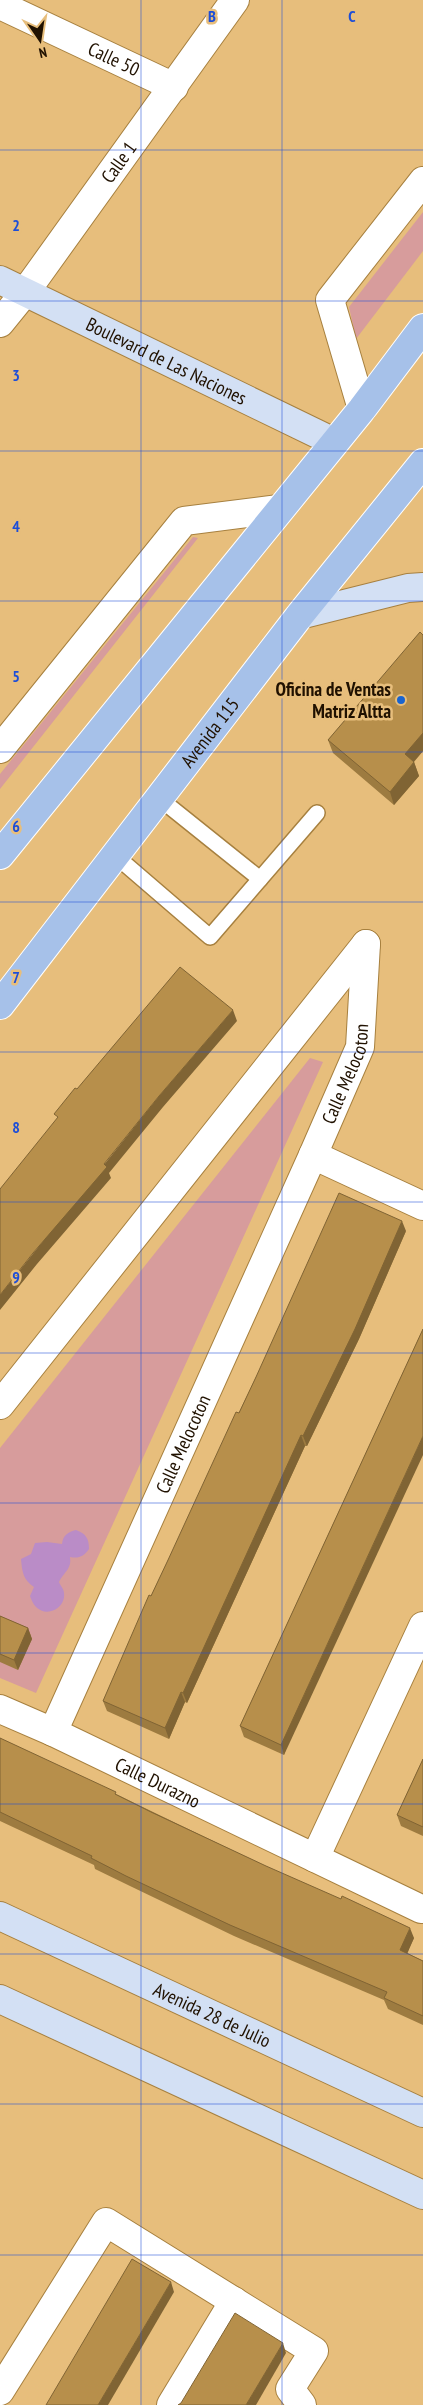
<svg xmlns="http://www.w3.org/2000/svg" width="423" height="2405" font-family="'PT Sans Narrow',sans-serif">
	<style>
		.green { fill: #d79c9c }
		.water { fill: #ba8cc7 }
		.lines { fill: none; stroke-linecap: round; stroke-linejoin: round }
		.lane-casing { stroke: #a7803f; stroke-width: 18 }
		.street-casing { stroke: #a7803f; stroke-width: 30 }
		.secondary-casing { stroke: #a7803f; stroke-width: 30 }
		.primary-casing { stroke: #fff; stroke-width: 30 }
		.lane { stroke: #fff; stroke-width: 15 }
		.street { stroke: #fff; stroke-width: 28 }
		.secondary { stroke: #d3e0f4; stroke-width: 28 }
		.primary { stroke: #a6c1e9; stroke-width: 28 }
		.wall { fill: #9d7b40 }
		.shaded-wall { fill: #806434 }
		.building { fill: #b78f4b; stroke: #806434 }
		.grid { fill: none; stroke: #1d4ed8; stroke-width: 1; stroke-opacity: 0.55 }
		.poi-dot { fill: #1964cf; stroke: #e7be7c; stroke-width: 2 }
		.labels { text-anchor: middle; stroke-width: 5; stroke-linejoin: round; paint-order: stroke }
		.street-label { font-size: 19px; fill: #201100; stroke: #e7be7c }
		.poi-label { font-size: 19px; font-weight: bold; fill: #201100; stroke: #e7be7c; text-anchor: end }
		.grid-label { font-size: 16px; text-anchor: middle; font-weight: bold; fill: #1d4ed8; stroke: #e7be7c; stroke-width: 5; stroke-linejoin: round; paint-order: stroke }
	</style>
	<rect width="100%" height="100%" fill="#e7be7c"/>
	<!-- green -->
	<g class="green">
		<polygon points="423,212 423,251 356,339 349,307"/>
		<polygon points="193,537 198,538 0,789 0,774"/>
		<polygon points="310,1058 323,1062 36,1693 0,1678 0,1448"/>
	</g>
	<!-- water -->
	<path class="water" d="M76,1530C86,1534 89,1538 89,1549C84,1556 79,1559 70,1557C72,1569 64,1572 59,1582C60,1585 64,1589 64,1593C66,1608 47,1618 36,1607C33,1604 31,1599 30,1596L34,1587C23,1580 22,1571 21,1559L31,1554L35,1543L47,1542L62,1544C63,1535 68,1532 76,1530Z"/>
	<g class="lines">
		<defs>
			<g id="lane">
				<polyline points="159,798 260,879"/>
				<polyline points="124,863 210,937 317,813"/>
			</g>
			<g id="street">
				<path id="s1" d="M0,5L174,87"/>
				<path id="s2" d="M0,323L26,291L235,0"/>
				<polyline points="362,409 330,300 423,181"/>
				<polyline points="0,749 184,521 279,509"/>
				<polyline points="313,1155 423,1206"/>
				<polyline points="0,1405 366,944"/>
				<path id="s3" d="M0,1709L53,1732L421,1909"/>
				<path id="s4" d="M53,1732L313,1155L360,1047L366,944"/>
				<polyline points="315,1858 423,1626"/>
				<polyline points="0,2391 106,2222 314,2351 290,2389 302,2405"/>
				<polyline points="171,2405 234,2301"/>
			</g>
			<g id="secondary">
				<path id="s5" d="M0,280L334,442"/>
				<polyline points="300,615 408,588 423,587"/>
				<path id="s6" d="M0,1916L423,2113"/>
				<polyline points="0,1999 423,2195"/>
			</g>
			<g id="primary">
				<polyline points="0,855 362,409 423,328"/>
				<path id="s7" d="M0,1005L300,615L423,463"/>
			</g>
		</defs>
		<!-- lane casing -->
		<use href="#lane" class="lane-casing"/>
		<!-- street casing -->
		<use href="#street" class="street-casing"/>
		<!-- secondary casing -->
		<use href="#secondary" class="secondary-casing"/>
		<!-- primary casing -->
		<use href="#primary" class="primary-casing"/>
		<!-- lane -->
		<use href="#lane" class="lane"/>
		<!-- street -->
		<use href="#street" class="street"/>
		<!-- secondary -->
		<use href="#secondary" class="secondary"/>
		<!-- primary -->
		<use href="#primary" class="primary"/>
	</g>
	<!-- wall -->
	<g class="wall">
		<polygon points="423,635 423,751 414,762 419,776 394,805 333,753 328,740"/>
		<polygon points="406,1231 359,1339 307,1446 305,1446 187,1703 185,1702 169,1739 107,1711 103,1701 151,1596 256,1377"/>
		<polygon points="423,1329 284,1755 244,1737 240,1726"/>
		<polygon points="0,1616 28,1628 32,1639 18,1670 0,1662"/>
		<polygon points="0,1738 414,1938 407,1953 423,1961 423,2025 388,2009 384,2000 234,1936 130,1886 95,1869 94,1865 0,1821"/>
		<polygon points="423,1759 423,1836 401,1826 397,1815"/>
	</g>
	<!-- shaded-wall -->
	<g class="shaded-wall">
		<polygon points="423,733 423,751 409,767 405,754"/>
		<polygon points="414,762 419,776 394,805 390,792"/>
		<polygon points="233,1010 237,1021 163,1107 109,1173 111,1178 37,1264 0,1310 0,1295 159,1096"/>
		<polygon points="402,1221 406,1231 359,1339 307,1446 303,1436"/>
		<polygon points="301,1435 305,1446 187,1703 183,1693"/>
		<polygon points="423,1436 423,1455 284,1755 281,1745"/>
		<polygon points="28,1628 32,1639 18,1670 14,1660"/>
		<polygon points="181,1692 185,1702 169,1739 165,1728"/>
		<polygon points="410,1928 414,1938 404,1961 400,1950"/>
		<polygon points="171,2282 174,2292 108,2405 98,2405"/>
		<polygon points="283,2343 286,2353 256,2405 246,2405"/>
	</g>
	<!-- building -->
	<g class="building">
		<polygon points="420,632 423,635 423,733 405,754 414,762 390,792 328,740"/>
		<polygon points="180,967 233,1010 159,1096 104,1164 107,1167 33,1253 0,1295 0,1189 58,1117 54,1114 75,1088 77,1089"/>
		<polygon points="339,1193 402,1221 355,1329 303,1436 301,1435 183,1693 181,1692 165,1728 103,1701 149,1595 151,1596 168,1560 236,1412 239,1413 256,1377"/>
		<polygon points="423,1329 423,1436 281,1745 240,1726"/>
		<polygon points="0,1616 28,1628 14,1660 0,1654"/>
		<polygon points="0,1738 116,1792 115,1794 151,1812 266,1866 341,1899 342,1896 410,1928 400,1950 423,1961 423,2016 384,1998 387,1992 230,1925 126,1876 91,1858 92,1856 0,1812"/>
		<polygon points="423,1759 423,1827 397,1815"/>
		<polygon points="132,2259 171,2282 98,2405 46,2405"/>
		<polygon points="235,2313 283,2343 246,2405 178,2405 181,2403"/>
	</g>
	<!-- grid -->
	<path class="grid" d="M141,0V2405M282,0V2405M0,150H423M0,301H423M0,451H423M0,601H423M0,752H423M0,902H423M0,1052H423M0,1202H423M0,1353H423M0,1503H423M0,1653H423M0,1804H423M0,1954H423M0,2104H423M0,2255H423"/>
	<!-- markers -->
	<circle class="poi-dot" cx="401" cy="700" r="5"/>
	<g class="labels">
		<!-- street labels -->
		<g class="street-label">
			<text dy="7" stroke="none"><textPath href="#s1" startOffset="126">Calle 50</textPath></text>
			<text dy="7" stroke="none"><textPath href="#s2" startOffset="200">Calle 1</textPath></text>
			<text dy="7" stroke="none"><textPath href="#s5" startOffset="185">Boulevard de Las Naciones</textPath></text>
			<text dy="7" stroke="none"><textPath href="#s7" startOffset="344">Avenida 115</textPath></text>
			<text dy="7" stroke="none"><textPath href="#s4" startOffset="721">Calle Melocoton</textPath></text>
			<text dy="7" stroke="none"><textPath href="#s4" startOffset="316">Calle Melocoton</textPath></text>
			<text dy="7" stroke="none"><textPath href="#s3" startOffset="174">Calle Durazno</textPath></text>
			<text dy="7" stroke="none"><textPath href="#s6" startOffset="234">Avenida 28 de Julio</textPath></text>
		</g>
		<!-- poi labels -->
		<g class="poi-label">
			<text x="391" y="696">Oficina de Ventas<tspan x="391" dy="22">Matriz Altta</tspan></text>
		</g>
	</g>
	<g class="grid-label">
		<text x="212" y="22">B</text>
		<text x="352" y="22">C</text>
		<text x="16" y="231">2</text>
		<text x="16" y="381">3</text>
		<text x="16" y="532">4</text>
		<text x="16" y="682">5</text>
		<text x="16" y="832">6</text>
		<text x="16" y="983">7</text>
		<text x="16" y="1133">8</text>
		<text x="16" y="1283">9</text>
	</g>
	<!-- north arrow -->
	<g transform="translate(40 40) rotate(167)" stroke="#e7be7c" stroke-width="4" paint-order="stroke">
	<path d="M0-4L9 19L0 12L-9 19Z" fill="#201100"/>
	<text y="-8" font-size="14" font-weight="bold" text-anchor="middle" fill="#201100">N</text>
	</g>
</svg>
